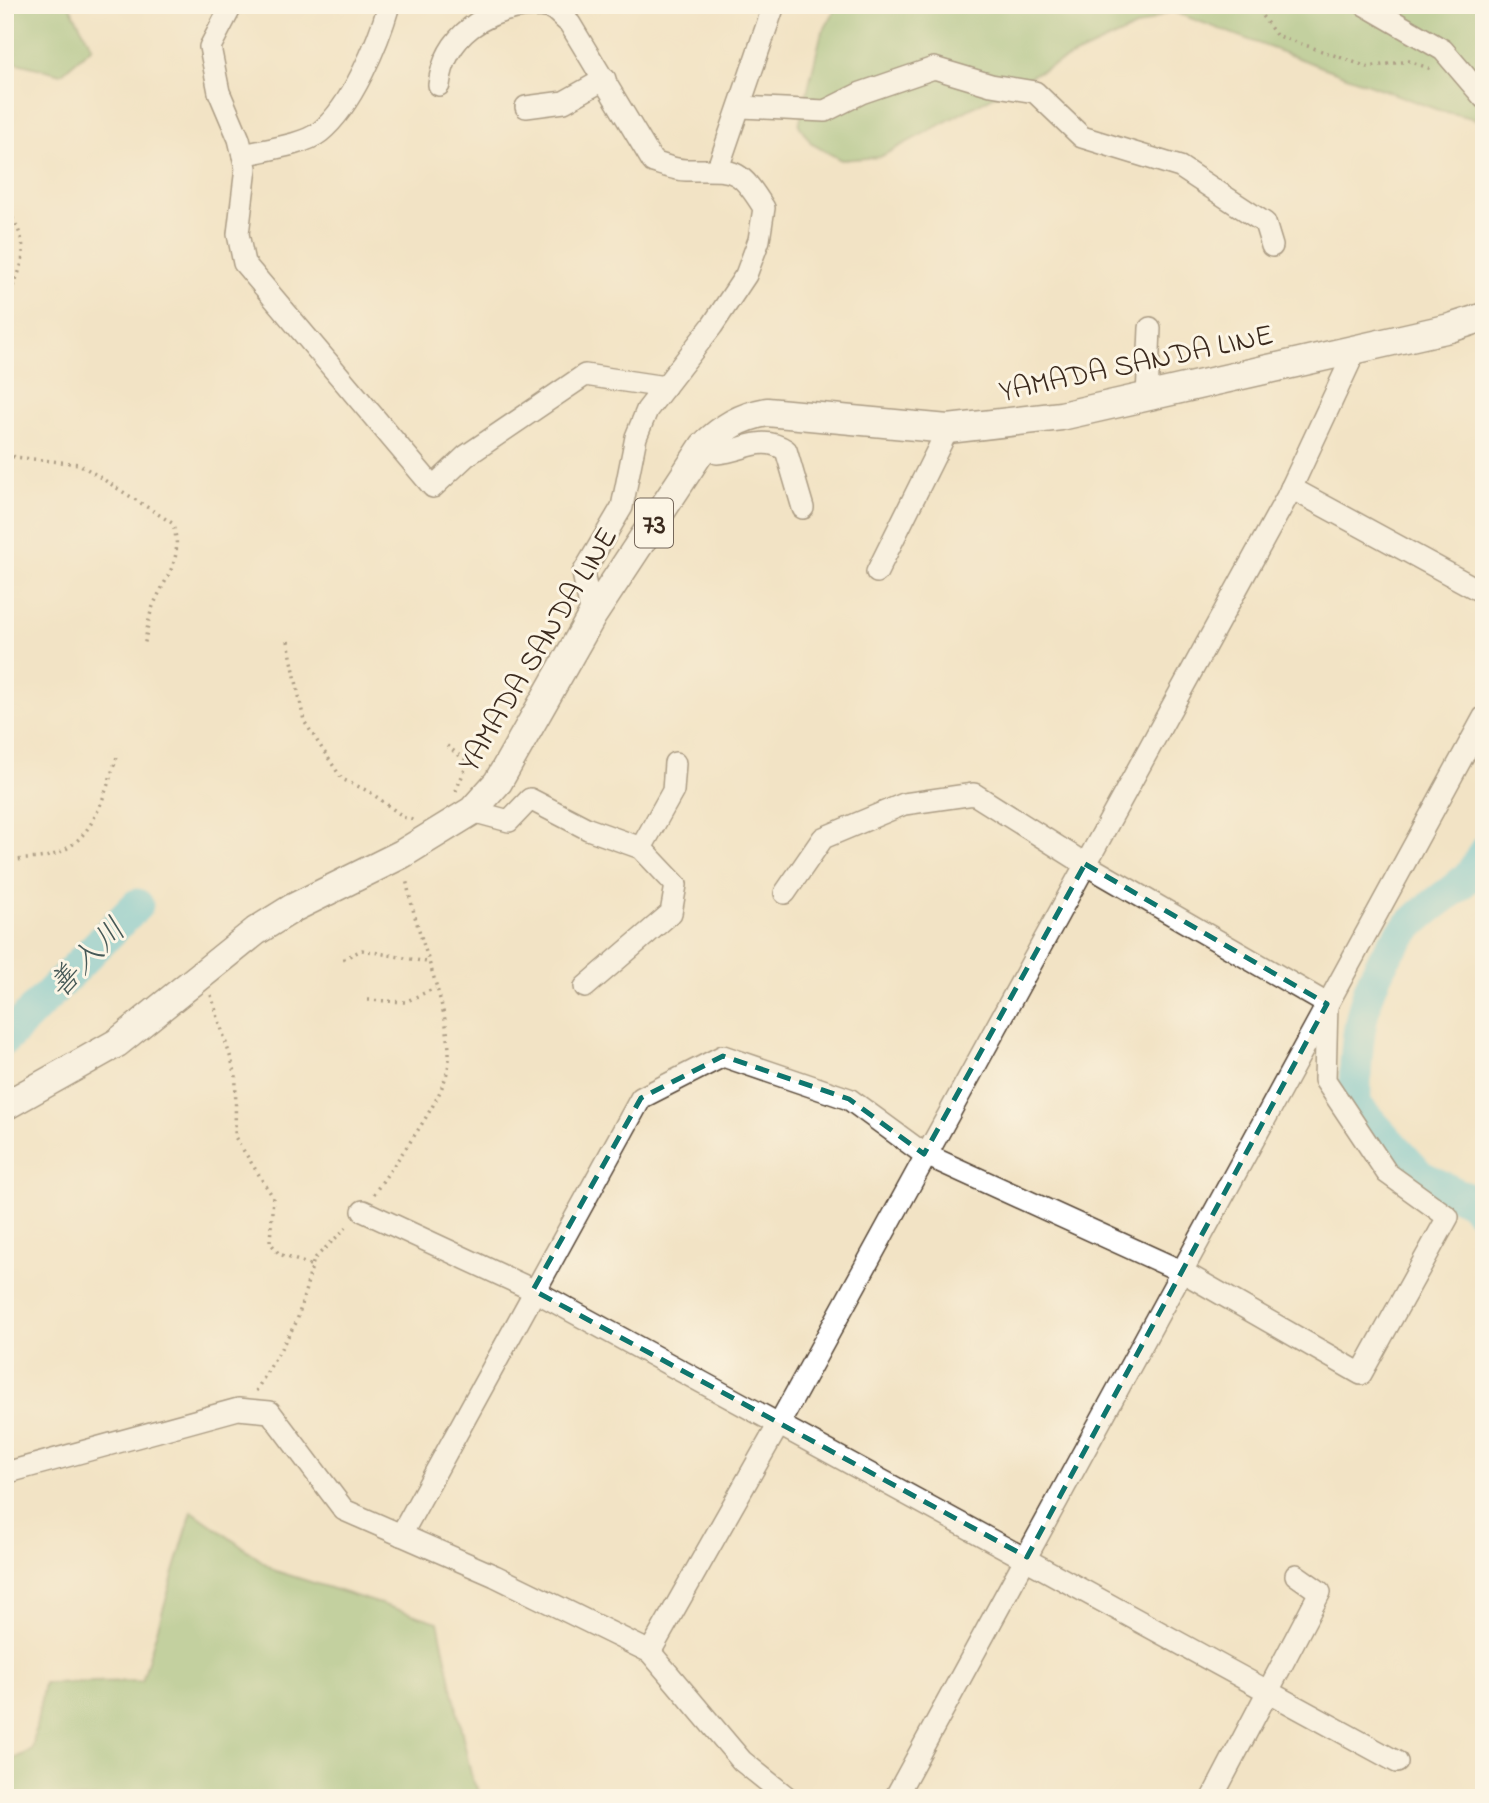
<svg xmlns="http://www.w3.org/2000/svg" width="1489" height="1803" font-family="'Indie Flower','Klee One',sans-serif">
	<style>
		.forest { fill: #8ab871; stroke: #627148; stroke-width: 2 }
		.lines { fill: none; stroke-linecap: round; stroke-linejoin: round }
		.river { stroke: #5fc8db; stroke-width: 33 }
		.minor-casing { stroke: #564637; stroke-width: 24 }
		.major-casing { stroke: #564637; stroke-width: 31 }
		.path { stroke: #564637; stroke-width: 3.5; stroke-dasharray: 2 5; stroke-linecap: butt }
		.minor { stroke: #fff; stroke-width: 21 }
		.major { stroke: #fff; stroke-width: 28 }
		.marked { fill: none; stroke: #0f766e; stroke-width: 5; stroke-dasharray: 14 9; stroke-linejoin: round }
		.labels { text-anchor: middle; stroke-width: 6; stroke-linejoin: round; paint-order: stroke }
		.shield { fill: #fcf5e5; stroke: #75675a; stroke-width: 2 }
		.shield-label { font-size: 28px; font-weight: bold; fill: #3b2a1e }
		.street-label { font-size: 30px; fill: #3b2a1e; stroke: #fcf5e5 }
		.water-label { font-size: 32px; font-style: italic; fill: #465957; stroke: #fcf5e5 }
	</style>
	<rect width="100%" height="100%" fill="#fcf5e5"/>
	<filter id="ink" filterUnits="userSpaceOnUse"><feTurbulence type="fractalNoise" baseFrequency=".0143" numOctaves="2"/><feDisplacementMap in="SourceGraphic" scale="14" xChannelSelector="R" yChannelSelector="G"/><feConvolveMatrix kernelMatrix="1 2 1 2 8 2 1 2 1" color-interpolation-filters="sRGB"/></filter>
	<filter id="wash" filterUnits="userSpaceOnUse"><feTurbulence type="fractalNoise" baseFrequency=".00686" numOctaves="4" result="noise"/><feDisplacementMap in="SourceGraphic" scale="28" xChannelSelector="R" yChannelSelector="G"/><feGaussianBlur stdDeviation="1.57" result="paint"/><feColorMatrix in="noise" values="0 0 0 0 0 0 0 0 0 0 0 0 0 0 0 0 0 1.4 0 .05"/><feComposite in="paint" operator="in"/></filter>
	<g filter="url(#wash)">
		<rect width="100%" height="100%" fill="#f2e3c5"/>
		<!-- forest -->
		<g class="forest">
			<polygon points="5,5 69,5 92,47 61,74 5,60"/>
			<polygon points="838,5 1484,5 1484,121 1438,110 1171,11 1038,72 880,157 841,160 812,144 799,125 821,35"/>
			<polygon points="192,1511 276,1571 438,1622 472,1779 482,1798 5,1798 5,1763 32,1750 44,1683 142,1681"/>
		</g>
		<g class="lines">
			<!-- river -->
			<g class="river">
				<path d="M1484,852C1469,885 1447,892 1421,915C1363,964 1354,1033 1355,1105L1420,1176L1471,1201L1484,1214"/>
				<polyline points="5,1039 137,905"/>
			</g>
		</g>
	</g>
	<g filter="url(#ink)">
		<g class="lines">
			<defs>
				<g id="minor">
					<polyline points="232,5 210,47 219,92 239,139 246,168 238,234 244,263 433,487 466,456 585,375 665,387"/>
					<path d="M549,5L570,24L653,162C663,165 675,170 686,170C733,171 737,164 764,208L759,240L746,275L712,326L647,410L636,437L622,507L583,573L592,616"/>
					<polyline points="1365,5 1443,50 1484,98"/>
					<path d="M439,85C445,35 486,8 535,6C552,6 552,12 572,5"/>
					<polyline points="526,107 564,102 605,79"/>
					<polyline points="742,107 825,111 861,93 934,68 991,85 1035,92 1082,137 1180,167 1265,223 1272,246"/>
					<path d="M243,155C263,150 304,145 320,132C352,106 378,43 389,5"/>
					<polyline points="718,168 774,5"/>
					<polyline points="1147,397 1150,328"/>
					<path d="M704,446L717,453C744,451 761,434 786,450L803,508"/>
					<polyline points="1291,488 1484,593"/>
					<polyline points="877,572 948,429"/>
					<polyline points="472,811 509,821 530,799 588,829 641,848 676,885 671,913 585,987"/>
					<polyline points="641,848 673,791 675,763"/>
					<polyline points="363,1211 533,1290 1397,1762"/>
					<polyline points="5,1473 238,1409 270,1412 344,1510 495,1576 650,1652 742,1761 788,1798"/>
					<polyline points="401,1535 641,1098 723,1056 849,1099 924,1154 1183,1272 1361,1374 1448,1217 1387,1173 1325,1080 1327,1004 1085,864 974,794 904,804 823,838 785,893"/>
					<polyline points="650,1652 779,1424 1287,497 1356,349"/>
					<polyline points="895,1798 1484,717"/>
					<polyline points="1212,1798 1320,1592 1296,1575"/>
				</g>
				<path id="major" d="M5,1106L117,1043L256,931L293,908L402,854L472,811L498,782L592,616L704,446C724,427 740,417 767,412L948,429L1061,416L1450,328L1484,317"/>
			</defs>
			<!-- minor casing -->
			<use href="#minor" class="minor-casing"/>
			<!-- major casing -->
			<use href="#major" class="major-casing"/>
			<!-- path -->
			<g class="path">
				<polyline points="1254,5 1276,35 1368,67 1409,61 1434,70"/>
				<path d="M5,206C31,245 27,261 5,301"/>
				<path d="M5,444L14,457L79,464L172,523C185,558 167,574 154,604C148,617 147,633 144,647"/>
				<polyline points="288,641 304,721 342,779 370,792 405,818 413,820"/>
				<polyline points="447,746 468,762 455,793"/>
				<path d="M5,862C20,858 35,860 49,856C94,844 103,797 117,757"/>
				<polyline points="343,959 362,950 427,962"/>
				<polyline points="211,995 236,1075 235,1137 273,1197 270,1242 279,1254 313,1266"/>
				<polyline points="368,1000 405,1002 435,988"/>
				<path d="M374,1194C395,1161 448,1097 449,1060C451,1007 415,934 406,878"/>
				<polyline points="256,1391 297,1321 314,1259 350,1224"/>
			</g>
			<!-- minor -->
			<use href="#minor" class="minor"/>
			<!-- major -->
			<use href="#major" class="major"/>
		</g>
	</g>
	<!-- marked area -->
	<path d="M0 0H1489V1803H0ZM1085,864L1327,1004L1027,1557L533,1290L641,1098L723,1056L849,1099L924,1154Z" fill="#f2e3c5" fill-opacity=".55" fill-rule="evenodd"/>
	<path class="marked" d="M1085,864L1327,1004L1027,1557L533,1290L641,1098L723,1056L849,1099L924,1154Z"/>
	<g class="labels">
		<!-- shield labels -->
		<rect class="shield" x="635" y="498.5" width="38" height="49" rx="5"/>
		<g class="shield-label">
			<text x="654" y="533">73</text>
		</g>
		<!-- street labels -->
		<g class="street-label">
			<text transform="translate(1136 362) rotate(-12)" y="10">YAMADA SANDA LINE</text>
			<text transform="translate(537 649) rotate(-59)" y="10">YAMADA SANDA LINE</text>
		</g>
		<!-- water labels -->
		<g class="water-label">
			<text transform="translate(86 957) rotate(-46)" y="11">善入川</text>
		</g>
	</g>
	<!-- margin -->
	<rect width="1489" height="1803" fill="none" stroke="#fcf5e5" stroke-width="28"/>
</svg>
